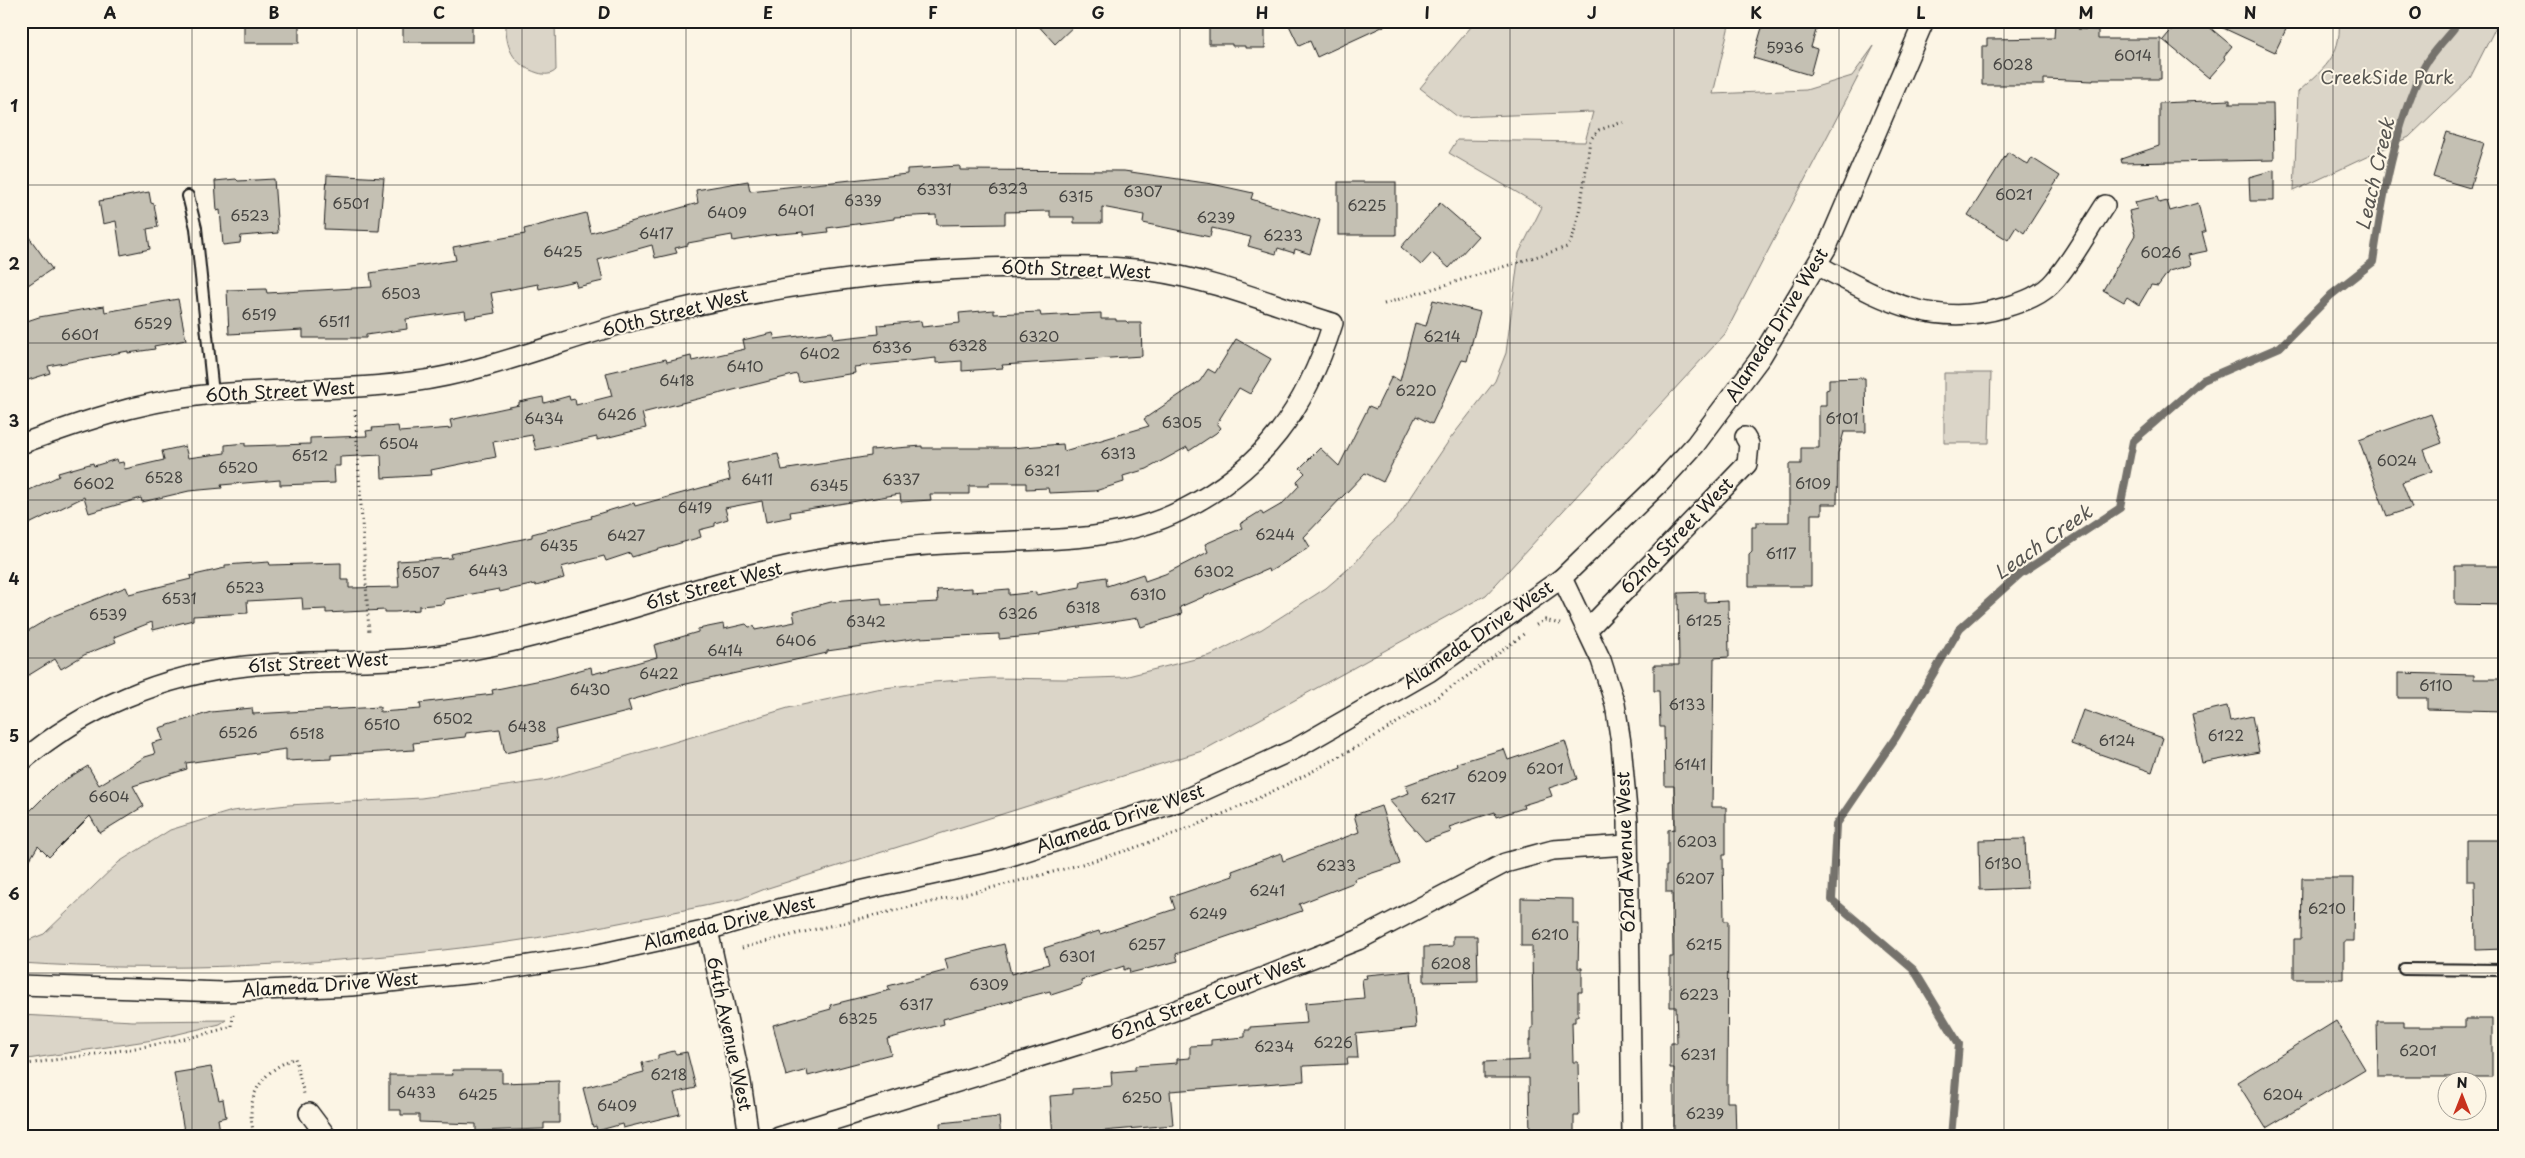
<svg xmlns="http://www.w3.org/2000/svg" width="2525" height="1158" font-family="'Playpen Sans',sans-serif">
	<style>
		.green { fill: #dbd5c8; stroke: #7c7872 }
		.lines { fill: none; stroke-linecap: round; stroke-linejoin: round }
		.stream { stroke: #75726c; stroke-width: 8 }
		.building { fill: #c4c0b3; stroke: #1c1c1c }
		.service-casing { stroke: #1c1c1c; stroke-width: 14 }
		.minor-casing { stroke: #1c1c1c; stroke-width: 22 }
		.path { stroke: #1c1c1c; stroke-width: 3; stroke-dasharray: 1 4; stroke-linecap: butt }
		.service { stroke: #fcf5e5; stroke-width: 10 }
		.minor { stroke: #fcf5e5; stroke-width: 19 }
		.grid { fill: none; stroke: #1c1c1c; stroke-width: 1; stroke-opacity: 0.55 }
		.labels { text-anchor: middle; stroke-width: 4; stroke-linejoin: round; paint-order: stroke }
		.number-label { font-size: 15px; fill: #464542 }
		.park-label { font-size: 18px; fill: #555450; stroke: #fcf5e5 }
		.street-label { font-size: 18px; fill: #1c1c1c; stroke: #fcf5e5 }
		.water-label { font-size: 19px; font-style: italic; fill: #575551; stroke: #fcf5e5 }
		.neatline { fill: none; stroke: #1c1c1c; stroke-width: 2 }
		.grid-label { font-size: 16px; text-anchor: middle; font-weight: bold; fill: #1c1c1c }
	</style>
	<rect width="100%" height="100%" fill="#fcf5e5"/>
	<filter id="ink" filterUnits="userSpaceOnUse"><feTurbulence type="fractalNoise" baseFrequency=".02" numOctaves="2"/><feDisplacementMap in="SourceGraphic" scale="10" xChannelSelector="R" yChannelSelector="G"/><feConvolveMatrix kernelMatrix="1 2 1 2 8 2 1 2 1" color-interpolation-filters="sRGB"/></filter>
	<g filter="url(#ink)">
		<!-- green -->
		<g class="green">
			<path d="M506,21H555L556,70C551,75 545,75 538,73C512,65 505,46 506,21Z"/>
			<path d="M1476,21H1730L1713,94L1806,90L1852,76L1874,46L1725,334L1486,595L1202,751L765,889L740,899C651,916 560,937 469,947C322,965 169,973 21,963V943L44,934L119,862L170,830L232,811L288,805L421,798L548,780L788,708L876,689L933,682L991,678L1064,679L1124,677L1211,655L1262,629L1326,588L1355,563L1374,540L1395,521L1450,439L1495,381L1506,353L1519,253L1542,207L1449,153L1457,140L1585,142L1593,112L1458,117L1420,88Z"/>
			<path d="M2339,21H2499L2470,78L2409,137L2294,191L2298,92C2322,70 2342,57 2339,21Z"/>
			<polygon points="1944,373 1991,373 1989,443 1944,443"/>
			<polygon points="21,1015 133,1021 226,1020 220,1024 153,1040 21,1060"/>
		</g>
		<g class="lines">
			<!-- stream -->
			<path class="stream" d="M1951,1137L1959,1044L1914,970L1832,900L1836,825L1896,737L1960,628L2020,574L2120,508L2133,441L2203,380L2280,347L2331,295L2373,262C2382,199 2395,126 2423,68C2430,54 2444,41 2454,28L2455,21"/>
		</g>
		<!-- building -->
		<g class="building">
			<rect x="244" y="21" width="55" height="22"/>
			<rect x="403" y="21" width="69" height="21"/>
			<polygon points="1034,21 1079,21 1055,44"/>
			<polygon points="1209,21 1265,21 1265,48 1245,48 1245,46 1232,46 1232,44 1209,44"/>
			<polygon points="1287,21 1395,21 1317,57 1310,41 1299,46"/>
			<polygon points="1764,21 1796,21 1817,27 1811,47 1817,49 1810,75 1753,58"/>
			<polygon points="2179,21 2202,21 2232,46 2224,56 2225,60 2209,78 2163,40"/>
			<polygon points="2208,21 2290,21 2275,52"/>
			<polygon points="2055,23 2079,24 2078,29 2098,30 2098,39 2161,39 2161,79 2093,79 2093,81 2044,79 2044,85 1982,85 1982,46 1987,46 1987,39 2054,38"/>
			<polygon points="2230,100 2230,104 2273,104 2274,160 2122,163 2121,159 2159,146 2159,103"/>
			<polygon points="2447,132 2484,143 2470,188 2433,177"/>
			<polygon points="2008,152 2028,165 2032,158 2060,176 2024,233 2016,227 2008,240 1968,215"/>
			<polygon points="960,166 960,170 1124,171 1212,184 1253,193 1251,199 1320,220 1310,254 1295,249 1294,253 1278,248 1276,254 1248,246 1251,237 1212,228 1210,237 1143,223 1144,215 1102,207 1102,223 1074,223 1074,217 1050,217 1050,211 1005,212 1005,224 937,225 936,215 894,217 894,219 827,228 828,232 803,235 803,232 770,235 733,241 732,235 688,243 688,245 675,248 677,253 655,258 652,245 598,260 603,281 577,287 575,281 539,289 538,284 491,293 495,313 466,318 465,311 406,319 407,329 366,335 366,338 303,338 303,330 229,334 227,290 266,289 267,293 372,287 370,273 456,260 453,247 525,234 524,229 586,213 591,233 698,203 696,190 748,181 750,191 907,174 907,169"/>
			<polygon points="2274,170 2274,201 2250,201 2249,177"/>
			<polygon points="327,175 384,178 379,231 324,229"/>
			<polygon points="236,179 238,181 274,179 278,233 241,236 240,243 223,245 220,210 217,211 215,181"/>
			<rect x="1338" y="182" width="58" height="53"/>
			<polygon points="149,192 151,203 154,204 158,227 147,229 150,249 121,255 116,221 103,224 99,201"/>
			<polygon points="2157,197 2159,203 2167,201 2170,211 2198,203 2205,232 2202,232 2207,251 2188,255 2191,265 2169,271 2158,286 2151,285 2139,305 2127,297 2124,302 2103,290 2135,235 2129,211 2137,209 2135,202"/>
			<polygon points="1440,203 1478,236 1449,268 1432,253 1421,265 1401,247"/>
			<polygon points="21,226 52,269 28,285 21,275"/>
			<polygon points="178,299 186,340 154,346 155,349 128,353 128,351 48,366 50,373 25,381 21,369 21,323 39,317 104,306 105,312"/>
			<polygon points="1433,300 1480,312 1467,361 1462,360 1432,424 1416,416 1383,482 1365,473 1304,537 1310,547 1269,572 1268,569 1180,607 1182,614 1141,627 1138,618 1040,633 1040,635 999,639 999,634 919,638 827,651 827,653 682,685 628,701 631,711 555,730 557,742 505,753 500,729 466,733 465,737 413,743 414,750 331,755 331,759 286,761 286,749 186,763 187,769 133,786 144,806 100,833 90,816 49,857 38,846 21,874 21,820 55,786 88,766 99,785 145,757 155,754 152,743 163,740 159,728 211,712 252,708 253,714 380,707 380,712 421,709 420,703 493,694 492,690 551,678 591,667 592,674 629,665 657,657 654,645 698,632 698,629 723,624 724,629 746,624 749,627 754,626 755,630 795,622 793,612 831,602 881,598 882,605 938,602 937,590 972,588 972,592 1009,589 1009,595 1036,592 1036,595 1080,587 1081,581 1106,577 1107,586 1143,574 1145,581 1165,574 1208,552 1205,544 1242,528 1240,524 1261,511 1263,515 1282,504 1299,486 1297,481 1305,473 1300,468 1320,448 1339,466 1369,406 1376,409 1392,376 1400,381 1415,323 1426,326"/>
			<polygon points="994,310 994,314 1040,312 1041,316 1101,313 1101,319 1116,319 1116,321 1126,321 1128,323 1141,323 1142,356 1002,365 1003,368 962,371 962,361 936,363 936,358 854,367 855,373 799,382 797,374 642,413 646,428 597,440 597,437 536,450 532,435 493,442 496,457 431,470 432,475 382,478 381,455 340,457 340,466 334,466 335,483 280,485 280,480 221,485 222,488 189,491 142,502 141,498 89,513 84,497 21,528 21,494 59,476 58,473 93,463 94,466 117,459 118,463 123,462 125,469 164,460 162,451 185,446 188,458 225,453 225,445 245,443 245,446 310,444 310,438 367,436 366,431 373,430 372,428 398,426 399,432 452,428 450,420 519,405 519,402 543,397 544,403 569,396 570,400 575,399 576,405 612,396 606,373 666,359 667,362 691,356 692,361 745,349 743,340 773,333 775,339 832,332 833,339 879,334 878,325 921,321 922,327 960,323 959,313"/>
			<polygon points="1236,339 1271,359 1250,394 1239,388 1217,423 1221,428 1216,433 1189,451 1187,447 1147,469 1123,476 1124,482 1095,491 1049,493 1048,488 1026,489 1026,483 989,483 989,486 969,486 969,494 930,494 931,500 901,502 900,494 790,512 791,517 766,522 762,501 725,508 728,519 715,523 715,526 699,530 701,537 632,557 630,553 606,561 604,556 600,557 561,567 564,578 536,586 535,584 500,592 499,589 445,599 444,604 419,606 419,610 395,612 385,612 385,610 326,613 326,609 303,610 302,598 247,601 248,613 193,616 193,620 153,630 152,622 114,637 116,642 84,655 61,669 55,659 21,680 21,635 51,617 126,587 129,594 191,579 190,576 225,568 225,565 269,562 270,565 341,563 341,580 349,580 349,588 399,587 397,561 452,558 451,554 532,537 532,534 592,518 591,516 634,503 635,506 730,480 727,464 778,454 782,470 871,456 871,450 922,446 922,448 1010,448 1063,444 1064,451 1149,426 1144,419 1200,381 1208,369 1215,373"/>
			<polygon points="1865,378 1866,432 1844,432 1838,453 1837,504 1822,504 1822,514 1811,514 1811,586 1749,586 1749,555 1752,552 1752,527 1756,527 1756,522 1789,522 1789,464 1801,464 1801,448 1819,448 1819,406 1826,406 1826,390 1829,389 1829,379"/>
			<polygon points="2431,414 2442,443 2424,450 2432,471 2402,482 2412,508 2387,516 2359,440"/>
			<polygon points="2455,566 2504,566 2504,605 2455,604"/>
			<polygon points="1705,592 1705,602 1728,601 1729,657 1714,658 1712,807 1726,807 1726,855 1723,855 1724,921 1728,921 1727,1102 1735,1102 1736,1137 1674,1137 1674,1068 1670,1068 1670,1043 1677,1043 1676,1007 1670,1007 1670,957 1673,957 1672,892 1666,892 1666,866 1668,866 1668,830 1675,829 1674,786 1665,786 1664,727 1660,727 1659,691 1654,691 1654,665 1679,665 1678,593"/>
			<polygon points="2398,673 2474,675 2474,679 2504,679 2504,711 2427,709 2427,698 2398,698"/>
			<polygon points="2227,706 2230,721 2252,716 2259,752 2202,763 2192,714"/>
			<polygon points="2083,710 2163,738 2152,772 2071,744"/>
			<polygon points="1565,741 1577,779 1549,788 1552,796 1523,805 1524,808 1496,817 1495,812 1449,827 1451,832 1425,841 1389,800 1409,793 1406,785 1458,766 1457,763 1504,749 1508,760"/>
			<polygon points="1381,806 1400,864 1354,879 1355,882 1299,904 1302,911 1176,954 1178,961 1130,973 1129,968 1124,970 1124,966 1081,980 1082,985 1051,995 1050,991 943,1019 944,1024 887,1039 891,1054 808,1076 807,1070 786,1076 773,1025 831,1009 830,1005 890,990 888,986 948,970 945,959 1004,944 1011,974 1049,964 1044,948 1099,931 1100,934 1175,909 1171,897 1233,876 1232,871 1281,853 1283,861 1359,832 1354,815"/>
			<polygon points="2025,839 2027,888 1980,890 1979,840"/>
			<polygon points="2467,840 2504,840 2504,949 2476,950 2475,881 2467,881"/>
			<polygon points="2302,878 2354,878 2353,941 2344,941 2344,979 2294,979 2294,939 2301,939"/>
			<polygon points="1521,898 1573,899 1573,924 1579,924 1578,968 1582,968 1582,992 1578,992 1578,1016 1575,1016 1575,1022 1572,1022 1573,1062 1578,1062 1579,1116 1574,1116 1574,1137 1530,1137 1529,1078 1484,1078 1484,1062 1529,1060 1529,1040 1531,1040 1531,1028 1533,1028 1532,946 1521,946"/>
			<polygon points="1453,936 1477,936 1478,981 1424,982 1424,947 1453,946"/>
			<polygon points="1411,971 1416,1028 1356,1034 1358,1058 1347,1058 1348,1064 1303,1066 1304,1081 1170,1091 1173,1125 1103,1131 1104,1137 1053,1137 1050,1096 1072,1094 1072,1089 1112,1086 1111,1072 1135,1070 1135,1066 1177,1063 1177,1059 1190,1058 1190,1046 1211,1045 1211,1040 1245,1037 1245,1030 1250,1030 1250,1027 1307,1023 1305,1003 1364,998 1362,979 1367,978 1366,975"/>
			<polygon points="2465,1019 2492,1019 2492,1077 2378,1077 2377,1021 2404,1021 2404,1027 2465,1027"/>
			<polygon points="2336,1021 2365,1069 2266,1128 2237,1082"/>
			<polygon points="674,1051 676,1054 687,1052 696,1088 674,1093 680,1114 623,1128 622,1124 597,1131 596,1126 593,1127 583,1088 644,1072 642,1063 658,1059 658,1055"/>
			<polygon points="211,1067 219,1100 223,1099 226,1117 218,1119 221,1137 185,1137 174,1073"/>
			<polygon points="452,1070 502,1070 502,1083 559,1081 559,1123 544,1123 544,1129 476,1131 476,1124 419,1122 419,1115 401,1115 401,1110 389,1110 389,1075 453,1075"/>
			<polygon points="999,1117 1001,1137 941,1137 940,1123"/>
		</g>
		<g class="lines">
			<defs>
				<g id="service">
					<polyline points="188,196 196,228 213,394"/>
					<polyline points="2404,969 2504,970"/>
				</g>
				<g id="minor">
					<path d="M1817,265C1880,298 1932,330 2006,307C2023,302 2043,295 2055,280C2074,258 2089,229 2105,205"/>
					<path d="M21,444C78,423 136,403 196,396C268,387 340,392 411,382C487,372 559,341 632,321C760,287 892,269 1024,267C1067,267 1111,265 1152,271C1214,280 1274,305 1333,323C1306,408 1264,469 1182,510C1113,545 1036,539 961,543C912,545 864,551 816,560C684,584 561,640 428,657C367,664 306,659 246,666C164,675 84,708 21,762"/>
					<polyline points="1562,578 1601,660 1615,704 1621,743 1628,822 1632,1137"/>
					<polyline points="1588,629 1747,464 1749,444 1745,437"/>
					<polyline points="708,930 741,1082 749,1137"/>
					<polyline points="21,985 223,992 351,986 476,973 594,955 708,930 782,908 995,861 1181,801 1295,749 1429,672 1562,578 1661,482 1695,445 1761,357 1827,247 1924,21"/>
					<polyline points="309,1113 327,1137"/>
					<polyline points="779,1137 1107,1036 1241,986 1358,940 1505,863 1553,850 1627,845"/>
				</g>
			</defs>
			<!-- service casing -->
			<use href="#service" class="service-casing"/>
			<!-- minor casing -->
			<use href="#minor" class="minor-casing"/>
			<!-- path -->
			<g class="path">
				<path d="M1384,304L1567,247C1579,234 1587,161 1590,140L1599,130L1626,121"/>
				<polyline points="355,410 369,632"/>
				<polyline points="1536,625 1545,620 1560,624"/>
				<path d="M742,948C860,916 981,894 1099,859C1253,813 1399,732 1525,633"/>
				<path d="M21,1065C88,1054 168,1047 232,1026L233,1013"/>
				<path d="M255,1137C243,1100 259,1072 295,1058L304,1094"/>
			</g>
			<!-- service -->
			<use href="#service" class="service"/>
			<!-- minor -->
			<use href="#minor" class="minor"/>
		</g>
	</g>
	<!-- grid -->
	<path class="grid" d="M192,21V1137M357,21V1137M522,21V1137M686,21V1137M851,21V1137M1016,21V1137M1180,21V1137M1345,21V1137M1510,21V1137M1674,21V1137M1839,21V1137M2004,21V1137M2168,21V1137M2333,21V1137M21,185H2504M21,343H2504M21,500H2504M21,658H2504M21,815H2504M21,973H2504"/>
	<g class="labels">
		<!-- number labels -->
		<g class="number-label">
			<text x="1785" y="53">5936</text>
			<text x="2133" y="61">6014</text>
			<text x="2013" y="70">6028</text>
			<text x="1008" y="194">6323</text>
			<text x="934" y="195">6331</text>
			<text x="1143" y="197">6307</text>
			<text x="2014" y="200">6021</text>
			<text x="1076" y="202">6315</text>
			<text x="863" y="206">6339</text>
			<text x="351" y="209">6501</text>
			<text x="1367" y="211">6225</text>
			<text x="796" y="216">6401</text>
			<text x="727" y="218">6409</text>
			<text x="250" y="221">6523</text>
			<text x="1216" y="223">6239</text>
			<text x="656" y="239">6417</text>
			<text x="1283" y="241">6233</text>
			<text x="563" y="257">6425</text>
			<text x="2161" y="258">6026</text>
			<text x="401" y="299">6503</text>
			<text x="259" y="320">6519</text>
			<text x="334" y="327">6511</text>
			<text x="153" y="329">6529</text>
			<text x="80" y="340">6601</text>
			<text x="1039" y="342">6320</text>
			<text x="1442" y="342">6214</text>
			<text x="968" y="351">6328</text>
			<text x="892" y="353">6336</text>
			<text x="820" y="359">6402</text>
			<text x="745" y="372">6410</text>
			<text x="677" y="386">6418</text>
			<text x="1416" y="396">6220</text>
			<text x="617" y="420">6426</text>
			<text x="544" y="424">6434</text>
			<text x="1842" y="424">6101</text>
			<text x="1182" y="428">6305</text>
			<text x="399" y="449">6504</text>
			<text x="1118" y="459">6313</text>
			<text x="310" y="461">6512</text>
			<text x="2397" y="466">6024</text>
			<text x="238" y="473">6520</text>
			<text x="1042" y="476">6321</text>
			<text x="164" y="483">6528</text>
			<text x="757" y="485">6411</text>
			<text x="901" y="485">6337</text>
			<text x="94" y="489">6602</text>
			<text x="1813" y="489">6109</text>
			<text x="829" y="491">6345</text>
			<text x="695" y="513">6419</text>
			<text x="1275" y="540">6244</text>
			<text x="626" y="541">6427</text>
			<text x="559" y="551">6435</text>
			<text x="1781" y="559">6117</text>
			<text x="488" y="576">6443</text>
			<text x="1214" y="577">6302</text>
			<text x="421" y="578">6507</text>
			<text x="245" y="593">6523</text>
			<text x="1148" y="600">6310</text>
			<text x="179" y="604">6531</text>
			<text x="1083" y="613">6318</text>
			<text x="1018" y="619">6326</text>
			<text x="108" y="620">6539</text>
			<text x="1704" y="626">6125</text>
			<text x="866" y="627">6342</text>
			<text x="796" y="646">6406</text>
			<text x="725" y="656">6414</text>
			<text x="659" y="679">6422</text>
			<text x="2436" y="691">6110</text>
			<text x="590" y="695">6430</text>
			<text x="1687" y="710">6133</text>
			<text x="453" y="724">6502</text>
			<text x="382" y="730">6510</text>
			<text x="527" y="732">6438</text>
			<text x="238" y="738">6526</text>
			<text x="307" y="739">6518</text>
			<text x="2226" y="741">6122</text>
			<text x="2117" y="746">6124</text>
			<text x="1690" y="770">6141</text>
			<text x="1545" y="774">6201</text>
			<text x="1487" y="782">6209</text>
			<text x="109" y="802">6604</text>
			<text x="1438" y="804">6217</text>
			<text x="1697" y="847">6203</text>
			<text x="2003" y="869">6130</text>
			<text x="1336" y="871">6233</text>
			<text x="1695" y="884">6207</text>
			<text x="1267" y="896">6241</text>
			<text x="2327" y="914">6210</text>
			<text x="1208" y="919">6249</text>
			<text x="1550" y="940">6210</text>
			<text x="1147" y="950">6257</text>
			<text x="1704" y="950">6215</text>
			<text x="1077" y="962">6301</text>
			<text x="1451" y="969">6208</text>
			<text x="989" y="990">6309</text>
			<text x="1699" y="1000">6223</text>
			<text x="916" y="1010">6317</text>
			<text x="858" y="1024">6325</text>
			<text x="1333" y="1048">6226</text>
			<text x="1274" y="1052">6234</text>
			<text x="2418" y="1056">6201</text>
			<text x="1698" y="1060">6231</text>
			<text x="669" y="1080">6218</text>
			<text x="416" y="1098">6433</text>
			<text x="478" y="1100">6425</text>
			<text x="2283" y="1100">6204</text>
			<text x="1142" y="1103">6250</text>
			<text x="617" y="1111">6409</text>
			<text x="1705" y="1119">6239</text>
		</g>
		<!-- park labels -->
		<g class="park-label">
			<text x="2387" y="84">CreekSide Park</text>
		</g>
		<!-- street labels -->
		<g class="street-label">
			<text transform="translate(1076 270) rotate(2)" y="6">60th Street West</text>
			<text transform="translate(675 313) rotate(-14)" y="6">60th Street West</text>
			<text transform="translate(1777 325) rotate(-58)" y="6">Alameda Drive West</text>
			<text transform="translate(280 392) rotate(-3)" y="6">60th Street West</text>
			<text transform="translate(1677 536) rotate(-46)" y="6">62nd Street West</text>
			<text transform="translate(714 586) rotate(-15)" y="6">61st Street West</text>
			<text transform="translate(1478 635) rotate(-34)" y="6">Alameda Drive West</text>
			<text transform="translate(318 663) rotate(-3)" y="6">61st Street West</text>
			<text transform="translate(1120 819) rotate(-19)" y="6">Alameda Drive West</text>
			<text transform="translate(1626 852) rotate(-92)" y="6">62nd Avenue West</text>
			<text transform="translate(729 923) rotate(-14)" y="6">Alameda Drive West</text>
			<text transform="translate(330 985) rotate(-4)" y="6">Alameda Drive West</text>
			<text transform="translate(1208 998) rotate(-21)" y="6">62nd Street Court West</text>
			<text transform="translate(729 1034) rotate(78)" y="6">64th Avenue West</text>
		</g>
		<!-- water labels -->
		<g class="water-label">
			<text transform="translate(2375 174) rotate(-77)" y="7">Leach Creek</text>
			<text transform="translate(2043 542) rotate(-35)" y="7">Leach Creek</text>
		</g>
	</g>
	<!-- margin -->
	<rect width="2525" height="1158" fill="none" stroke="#fcf5e5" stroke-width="55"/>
	<!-- north arrow -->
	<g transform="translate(2462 1096)"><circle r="24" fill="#fcf5e5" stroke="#a29e95"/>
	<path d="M0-4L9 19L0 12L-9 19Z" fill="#c8321e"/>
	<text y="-8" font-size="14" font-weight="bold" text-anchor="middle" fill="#1c1c1c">N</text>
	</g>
	<rect x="28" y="28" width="2470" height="1102" class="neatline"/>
	<g class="grid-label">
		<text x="110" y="19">A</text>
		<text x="274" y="19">B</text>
		<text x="439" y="19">C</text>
		<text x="604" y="19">D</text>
		<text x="768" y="19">E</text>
		<text x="933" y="19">F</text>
		<text x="1098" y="19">G</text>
		<text x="1262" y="19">H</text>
		<text x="1427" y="19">I</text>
		<text x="1592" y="19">J</text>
		<text x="1756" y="19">K</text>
		<text x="1921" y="19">L</text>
		<text x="2086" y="19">M</text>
		<text x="2250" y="19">N</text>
		<text x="2415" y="19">O</text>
		<text x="14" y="112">1</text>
		<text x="14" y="270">2</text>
		<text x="14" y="427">3</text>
		<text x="14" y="585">4</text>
		<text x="14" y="742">5</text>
		<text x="14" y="900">6</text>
		<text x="14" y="1057">7</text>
	</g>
</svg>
